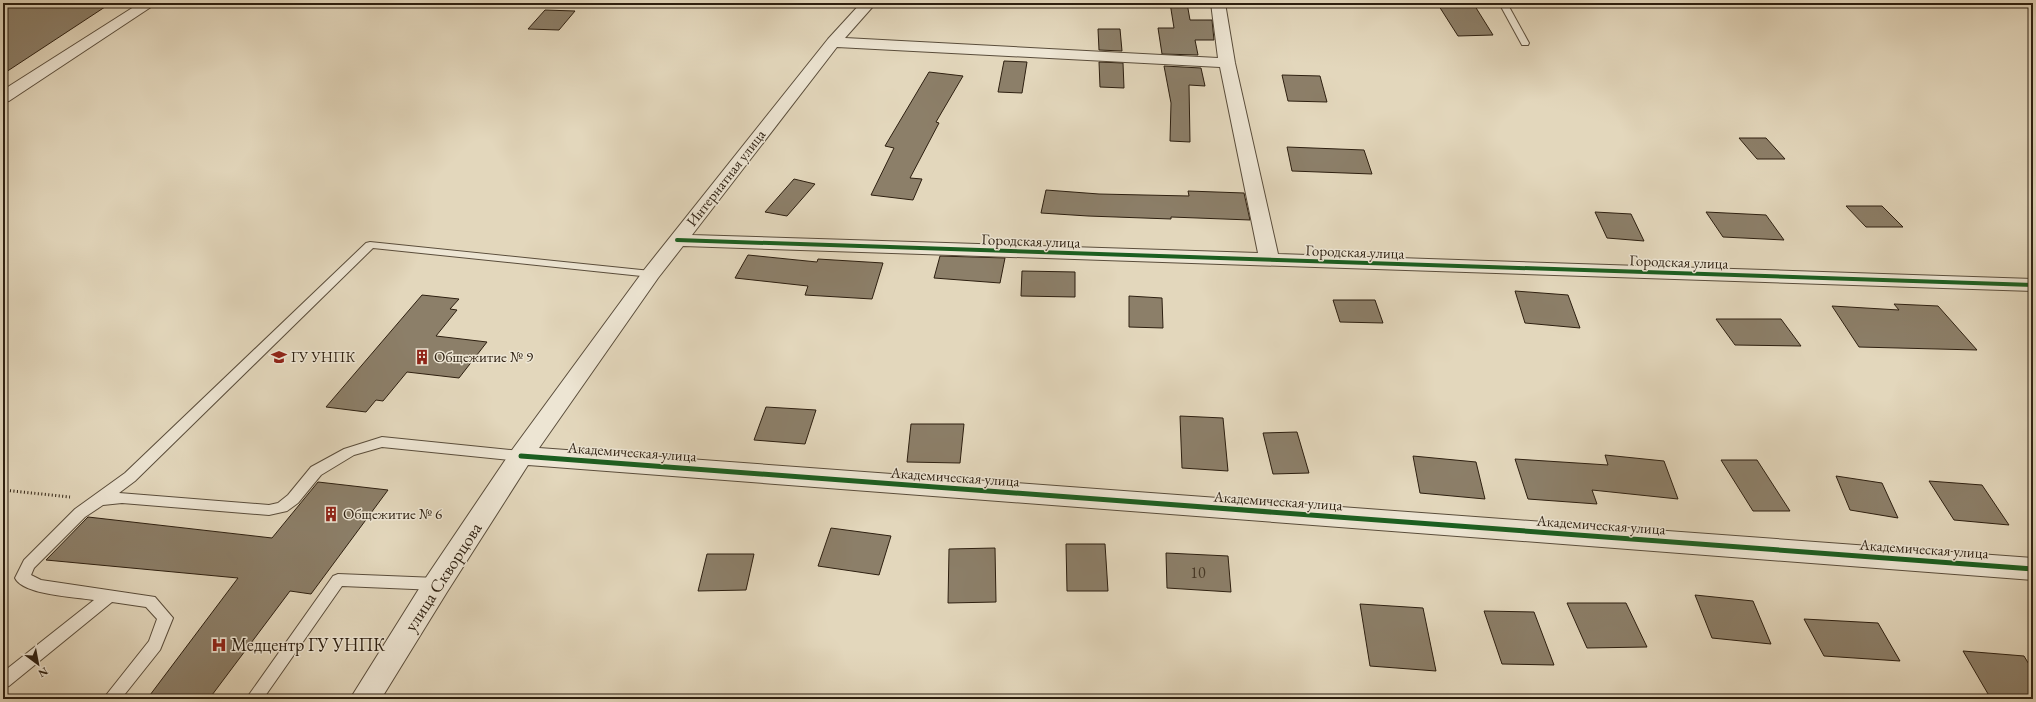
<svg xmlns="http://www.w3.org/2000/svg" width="2036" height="702" font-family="'EB Garamond',serif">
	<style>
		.building { fill: #8c7f69; stroke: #2d1f10 }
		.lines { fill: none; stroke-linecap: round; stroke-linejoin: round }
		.service-casing { stroke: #5a4d3b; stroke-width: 2 }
		.minor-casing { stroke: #5a4d3b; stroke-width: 2 }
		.path { stroke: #2d1f10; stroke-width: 3; stroke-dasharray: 1 2.5; stroke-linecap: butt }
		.service { fill: #ede5d3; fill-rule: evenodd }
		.minor { fill: #ede5d3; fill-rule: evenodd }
		.cycleway-far1-casing { stroke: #ede5d3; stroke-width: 6 }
		.cycleway-casing { stroke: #ede5d3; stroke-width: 8 }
		.cycleway-far1 { stroke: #1b5e20; stroke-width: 4 }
		.cycleway { stroke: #1b5e20; stroke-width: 5 }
		.labels { text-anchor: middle; stroke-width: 3; stroke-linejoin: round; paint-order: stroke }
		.street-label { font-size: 15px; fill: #2d1f10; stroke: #ede5d3 }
		.poi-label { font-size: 15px; fill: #2d1f10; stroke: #ede5d3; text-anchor: start }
		.near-number-label { font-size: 16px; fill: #453726 }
		.near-street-label { font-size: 18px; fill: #2d1f10; stroke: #ede5d3 }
		.near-poi-label { font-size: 18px; fill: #2d1f10; stroke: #ede5d3; text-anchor: start }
	</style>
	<rect width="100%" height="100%" fill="#e3d7bc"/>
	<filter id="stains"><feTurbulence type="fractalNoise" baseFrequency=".005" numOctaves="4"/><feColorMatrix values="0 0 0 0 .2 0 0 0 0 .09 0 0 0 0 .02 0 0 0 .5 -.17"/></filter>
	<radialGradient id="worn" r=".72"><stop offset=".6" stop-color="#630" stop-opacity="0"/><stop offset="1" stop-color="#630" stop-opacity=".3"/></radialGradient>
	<!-- building -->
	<g class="building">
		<polygon points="3,3 111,3 3,74"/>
		<polygon points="1170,3 1187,3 1190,20 1212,20 1214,40 1195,40 1198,55 1162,54 1158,28 1174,28"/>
		<polygon points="1437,3 1473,3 1493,35 1458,36"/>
		<polygon points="545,10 575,11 559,30 528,29"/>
		<polygon points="1098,29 1120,29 1122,51 1099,50"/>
		<polygon points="1004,61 1027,62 1022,93 998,92"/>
		<polygon points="1099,62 1123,63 1124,88 1100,87"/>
		<polygon points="1164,66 1201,68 1205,86 1189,85 1190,142 1170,141 1171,103"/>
		<polygon points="929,72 963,76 936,122 939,123 910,178 922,179 913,200 871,195 894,148 885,146"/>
		<polygon points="1282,75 1320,76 1327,102 1288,101"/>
		<polygon points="1739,138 1766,138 1785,159 1757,159"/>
		<polygon points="1287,147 1364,150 1372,174 1292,171"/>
		<polygon points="794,179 815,184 787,216 765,212"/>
		<polygon points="1046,190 1099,194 1189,196 1188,191 1244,193 1250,220 1171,217 1171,219 1088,216 1041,213"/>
		<polygon points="1846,206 1882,206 1903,227 1866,227"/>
		<polygon points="1595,212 1631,214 1644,241 1607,238"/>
		<polygon points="1706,212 1766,215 1784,240 1723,237"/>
		<polygon points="748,255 817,262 818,259 883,263 872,299 805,295 808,286 735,278"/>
		<polygon points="940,256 1005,258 1000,283 934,278"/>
		<polygon points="1022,271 1075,272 1075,297 1021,296"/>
		<polygon points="1515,291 1568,295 1580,328 1525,323"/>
		<polygon points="422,295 459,299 450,309 457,310 436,336 487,342 459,378 407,372 383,401 376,400 366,412 326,407"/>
		<polygon points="1129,296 1162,298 1163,328 1129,327"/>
		<polygon points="1333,300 1375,300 1383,323 1340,322"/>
		<polygon points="1894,304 1938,306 1977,350 1859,347 1832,306 1899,310"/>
		<polygon points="1716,319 1781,319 1801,346 1735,345"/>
		<polygon points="766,407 816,410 805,444 754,440"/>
		<polygon points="1180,416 1223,418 1228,471 1182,468"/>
		<polygon points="911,424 964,424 960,463 907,462"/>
		<polygon points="1297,432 1309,473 1273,474 1263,433"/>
		<polygon points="1605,455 1664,461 1678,499 1592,490 1597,504 1528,499 1515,459 1608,465"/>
		<polygon points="1413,456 1476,462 1485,499 1420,493"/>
		<polygon points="1721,460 1757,460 1790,511 1753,511"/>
		<polygon points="1836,476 1882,483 1898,518 1850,510"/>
		<polygon points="1929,481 1982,485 2009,525 1954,520"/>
		<polygon points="318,482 388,490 311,594 290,591 209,699 147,699 238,578 46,560 88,517 272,538"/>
		<polygon points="831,528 891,536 879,575 818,566"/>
		<polygon points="1066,544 1105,544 1108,591 1067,591"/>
		<polygon points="995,548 996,602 948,603 949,549"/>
		<polygon points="1166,553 1228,556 1231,592 1167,588"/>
		<polygon points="707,554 754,554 746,590 698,591"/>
		<polygon points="1695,595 1753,601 1771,644 1712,638"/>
		<polygon points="1567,603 1626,603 1647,647 1587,648"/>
		<polygon points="1360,604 1423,608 1436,671 1370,666"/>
		<polygon points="1484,611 1534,612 1554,665 1502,664"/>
		<polygon points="1804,619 1878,623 1900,661 1824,656"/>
		<polygon points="1963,651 2024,656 2033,671 2033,699 1991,699"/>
	</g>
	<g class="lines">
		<defs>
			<g id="service">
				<polygon points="1499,3 1507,3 1529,43 1528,45 1522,45"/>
				<path d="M370,242L651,271L657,274L651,277L373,248L135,481L119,493L269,505L278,503L288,495L311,467L344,449L382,437L521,451L526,453L528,456L526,459L521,461L382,447L354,455L321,475L298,503L287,511L269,515L122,503L103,505L85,517L34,568L31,575L41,580L155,597L173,618L160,650L121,699H103L149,641L157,619L146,607L112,602L9,686L3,688V672L94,600C76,597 23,595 15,578L24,560L75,509L125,473L366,243Z"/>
				<polygon points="338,574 437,578 442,580 444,584 442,588 437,590 342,586 263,699 246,699 333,576"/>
			</g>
			<g id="minor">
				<polygon points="140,3 157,3 9,101 3,102 3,90"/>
				<path d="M861,3H876L845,38L1218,58L1211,3H1225L1235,63L1278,254L2033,279V291L683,246L658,278L539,448L2033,558V580L528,465L447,592L381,699H350L427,576L512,450L644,270L828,39ZM837,47L1220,67L1258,253L692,235Z"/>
			</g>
		</defs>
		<!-- service casing -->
		<use href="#service" class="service-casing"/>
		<!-- minor casing -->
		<use href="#minor" class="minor-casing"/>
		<!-- path -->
		<polyline class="path" points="3,490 70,497"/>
		<!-- service -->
		<use href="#service" class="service"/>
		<!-- minor -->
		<use href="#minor" class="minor"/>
		<defs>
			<polyline id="cycleway-far1" points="677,240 2033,285"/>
			<polyline id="cycleway" points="521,456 2033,569"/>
		</defs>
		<!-- cycleway-far1 casing -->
		<use href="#cycleway-far1" class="cycleway-far1-casing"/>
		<!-- cycleway casing -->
		<use href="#cycleway" class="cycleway-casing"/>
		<!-- cycleway-far1 -->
		<use href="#cycleway-far1" class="cycleway-far1"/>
		<!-- cycleway -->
		<use href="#cycleway" class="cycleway"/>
	</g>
	<!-- icons -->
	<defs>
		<symbol id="university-bare" viewBox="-9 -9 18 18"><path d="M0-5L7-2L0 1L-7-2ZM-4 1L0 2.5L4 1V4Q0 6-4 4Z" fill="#8f2418" stroke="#ede5d3" stroke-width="2.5" paint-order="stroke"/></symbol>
		<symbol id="building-bare" viewBox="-9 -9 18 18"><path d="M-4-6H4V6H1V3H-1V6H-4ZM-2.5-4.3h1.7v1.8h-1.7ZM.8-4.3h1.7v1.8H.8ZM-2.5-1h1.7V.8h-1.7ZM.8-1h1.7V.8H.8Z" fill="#8f2418" stroke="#ede5d3" stroke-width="2.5" paint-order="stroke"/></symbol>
		<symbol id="hospital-bare" viewBox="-9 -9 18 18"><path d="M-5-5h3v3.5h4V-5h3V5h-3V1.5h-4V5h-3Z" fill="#8f2418" stroke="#ede5d3" stroke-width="2.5" paint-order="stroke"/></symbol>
	</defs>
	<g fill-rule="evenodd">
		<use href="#university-bare" x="268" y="346" width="22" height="22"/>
		<use href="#building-bare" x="411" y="346" width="22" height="22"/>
		<use href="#building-bare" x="320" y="503" width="22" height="22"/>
		<use href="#hospital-bare" x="208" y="634" width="22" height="22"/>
	</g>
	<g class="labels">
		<!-- street labels -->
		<g class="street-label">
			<text transform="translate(726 178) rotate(-52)" y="5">Интернатная улица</text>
			<text transform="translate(1031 241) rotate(2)" y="5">Городская улица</text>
			<text transform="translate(1355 252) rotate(2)" y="5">Городская улица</text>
			<text transform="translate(1679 262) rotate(2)" y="5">Городская улица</text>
			<text transform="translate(632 452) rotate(4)" y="5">Академическая улица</text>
			<text transform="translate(955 477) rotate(4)" y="5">Академическая улица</text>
			<text transform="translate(1278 501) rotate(4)" y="5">Академическая улица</text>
			<text transform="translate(1601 525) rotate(4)" y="5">Академическая улица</text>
			<text transform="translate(1924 549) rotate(4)" y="5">Академическая улица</text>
		</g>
		<!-- poi labels -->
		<g class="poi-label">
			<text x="291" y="362">ГУ УНПК</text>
			<text x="434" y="362">Общежитие № 9</text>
			<text x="343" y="519">Общежитие № 6</text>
		</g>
		<!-- near-number labels -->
		<g class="near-number-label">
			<text x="1198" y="578">10</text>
		</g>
		<!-- near-street labels -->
		<g class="near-street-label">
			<text transform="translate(443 577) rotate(-57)" y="6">улица Скворцова</text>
		</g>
		<!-- near-poi labels -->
		<g class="near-poi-label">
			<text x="231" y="651">Медцентр ГУ УНПК</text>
		</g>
	</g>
	<!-- margin -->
	<rect width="2036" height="702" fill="none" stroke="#e3d7bc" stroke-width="16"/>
	<rect x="4" y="4" width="2028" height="694" fill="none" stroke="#2d1f10" stroke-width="2"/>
	<rect x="8" y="8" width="2020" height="686" fill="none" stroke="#2d1f10"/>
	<!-- north arrow -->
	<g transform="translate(38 664) rotate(148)" stroke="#ede5d3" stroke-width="3" paint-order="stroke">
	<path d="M0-3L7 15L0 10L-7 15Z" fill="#2d1f10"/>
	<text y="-6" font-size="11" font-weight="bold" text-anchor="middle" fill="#2d1f10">N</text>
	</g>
	<rect width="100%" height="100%" filter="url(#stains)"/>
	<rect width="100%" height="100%" fill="url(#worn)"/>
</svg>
